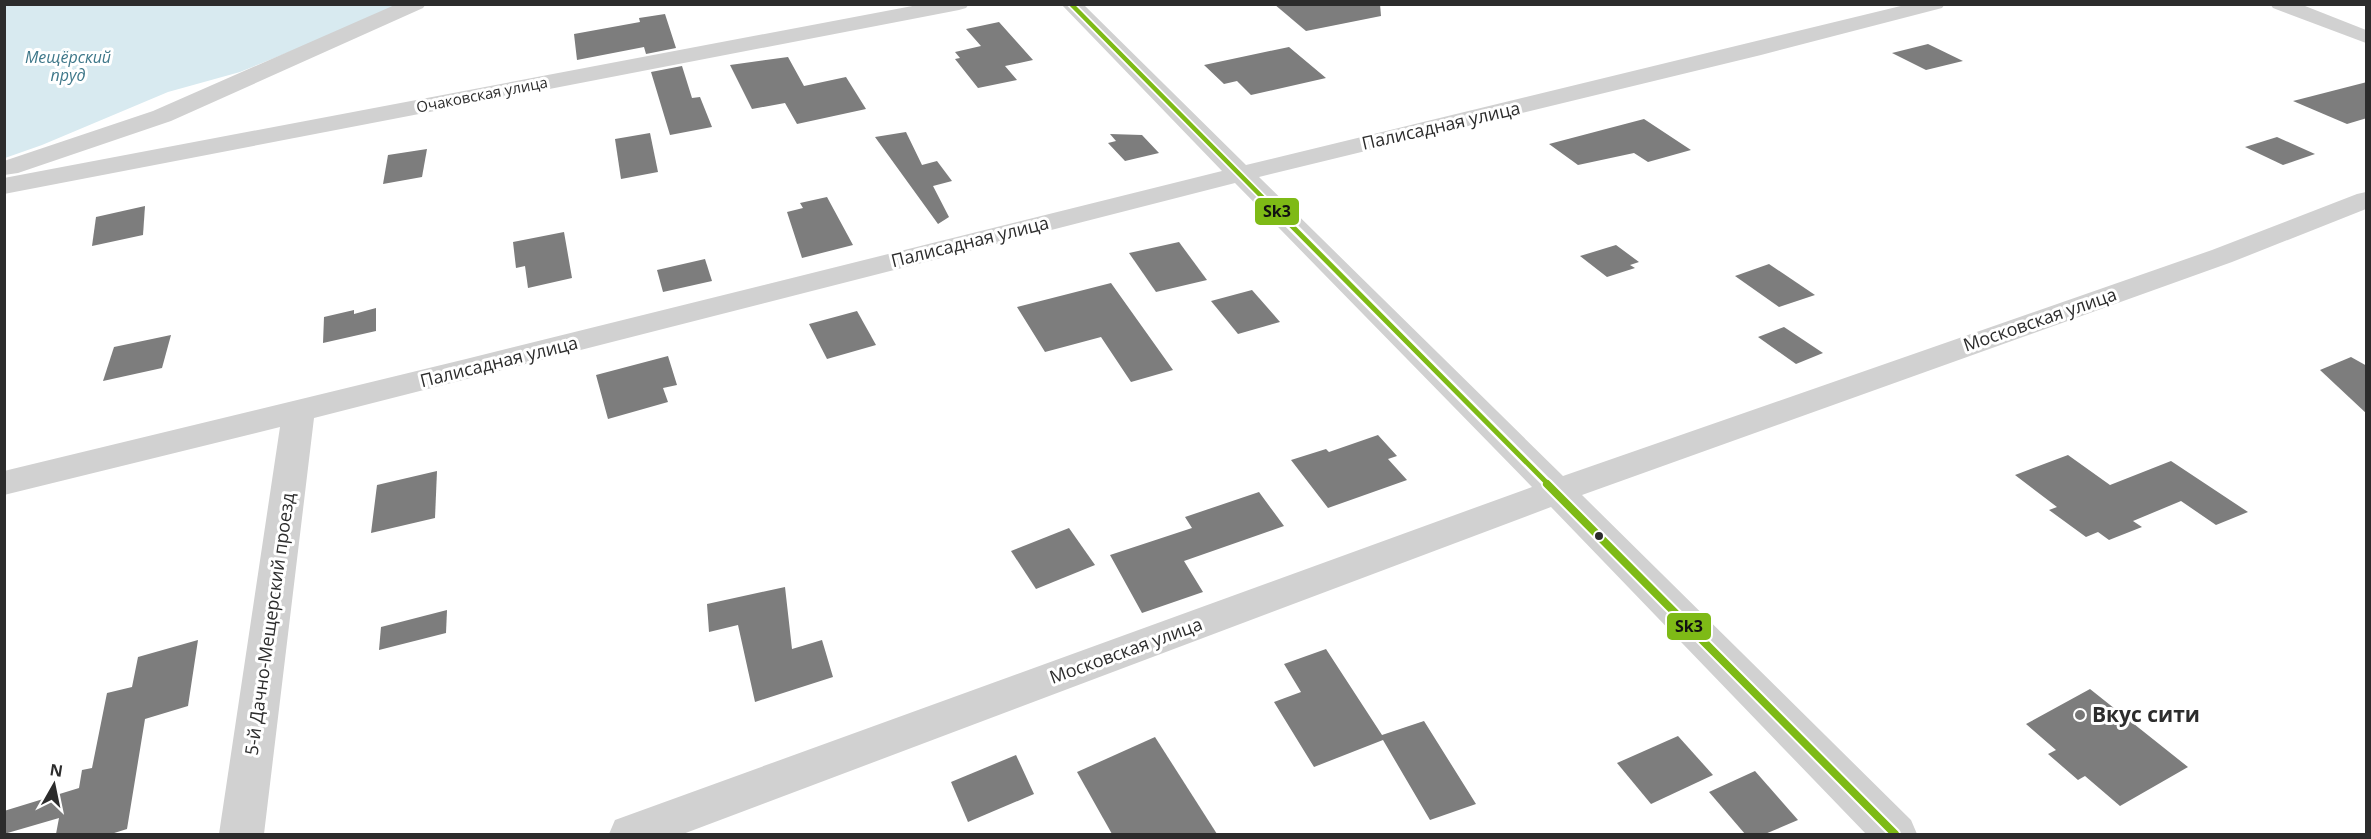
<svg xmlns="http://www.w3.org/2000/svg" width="2371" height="839" font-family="'Open Sans',sans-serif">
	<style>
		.water { fill: #d8eaf0 }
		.building { fill: #7d7d7d }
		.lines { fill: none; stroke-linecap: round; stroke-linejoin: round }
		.minor { fill: #d1d1d1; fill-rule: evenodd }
		.bus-1-far2-casing { stroke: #fff; stroke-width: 8 }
		.bus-1-far1-casing { stroke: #fff; stroke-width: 10 }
		.bus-1-casing { stroke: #fff; stroke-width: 12 }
		.bus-1-far2 { stroke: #7eba16; stroke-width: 4.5 }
		.bus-1-far1 { stroke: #7eba16; stroke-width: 5 }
		.bus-1 { stroke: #7eba16; stroke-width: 8 }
		.bus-dot { fill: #2c2c2c; stroke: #fff; stroke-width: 2 }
		.poi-dot { fill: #767676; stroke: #fff; stroke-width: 2 }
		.labels { text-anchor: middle; stroke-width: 6; stroke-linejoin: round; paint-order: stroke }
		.far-street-label { font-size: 15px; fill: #2c2c2c; stroke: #fff }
		.far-water-label { font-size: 16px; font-style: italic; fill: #3f788a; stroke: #fff }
		.street-label { font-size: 18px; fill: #2c2c2c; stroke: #fff }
		.near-poi-label { font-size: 21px; font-weight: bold; fill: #2c2c2c; stroke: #fff; text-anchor: start }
		.line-badge { stroke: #fff; stroke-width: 2 }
		.pale-badge-label { font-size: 16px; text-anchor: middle; font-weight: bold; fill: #111 }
	</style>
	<rect width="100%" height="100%" fill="#fff"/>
	<!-- water -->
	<polygon class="water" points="4,5 404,5 240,72 168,92 42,145 5,158"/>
	<!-- building -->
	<g class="building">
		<polygon points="1274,4 1380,4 1381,16 1306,31"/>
		<polygon points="665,14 676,48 646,54 644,47 577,60 574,34 640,22 639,18"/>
		<polygon points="999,22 1033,60 1005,66 1017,80 978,88 955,59 960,58 955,52 981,46 966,29"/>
		<polygon points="1928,44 1963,61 1926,70 1892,53"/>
		<polygon points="1289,47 1326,78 1251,95 1237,81 1224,84 1204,65"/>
		<polygon points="788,57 804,86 846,77 866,109 797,124 785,103 752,109 730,65"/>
		<polygon points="682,66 692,98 700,97 712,127 670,135 651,72"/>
		<polygon points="2367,82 2367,118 2347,124 2293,101"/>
		<polygon points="1644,119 1691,150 1648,162 1634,153 1578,165 1549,144"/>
		<polygon points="906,132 922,165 937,161 952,181 933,186 949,217 938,224 875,137"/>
		<polygon points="650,133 658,172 621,179 615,139"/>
		<polygon points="1110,134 1142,135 1159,153 1125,161 1108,143 1116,141"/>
		<polygon points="2277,137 2315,154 2283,165 2245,147"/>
		<polygon points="427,149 422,177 383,184 388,155"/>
		<polygon points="827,197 853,245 802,258 787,212 803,208 800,203"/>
		<polygon points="145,206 143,235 92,246 96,217"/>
		<polygon points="564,232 572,278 528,288 525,266 516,268 513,242"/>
		<polygon points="1179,242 1207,280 1156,292 1129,253"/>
		<polygon points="1616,245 1639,262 1630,265 1635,268 1607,277 1580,256"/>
		<polygon points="705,259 712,281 663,292 657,270"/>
		<polygon points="1769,264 1815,295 1779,307 1735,276"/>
		<polygon points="1111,283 1173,370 1131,382 1101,337 1045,352 1017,307"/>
		<polygon points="1252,290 1280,322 1238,334 1211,301"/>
		<polygon points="376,308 376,331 323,343 324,317 354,310 354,314"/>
		<polygon points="857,311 876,345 827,359 809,324"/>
		<polygon points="1784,327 1823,353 1796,364 1758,337"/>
		<polygon points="171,335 162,368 103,381 114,347"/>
		<polygon points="668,356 677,385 663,388 668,402 608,419 596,375"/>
		<polygon points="2351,357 2367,366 2367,414 2320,370"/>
		<polygon points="1378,435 1397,456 1388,459 1407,480 1328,508 1291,460 1326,449 1329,452"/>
		<polygon points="2068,455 2110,485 2171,461 2248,512 2216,525 2181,501 2133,521 2142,527 2109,540 2098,532 2086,537 2049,510 2057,507 2015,475"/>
		<polygon points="437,471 435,518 371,533 377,485"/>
		<polygon points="1259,492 1284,526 1184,561 1203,592 1142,613 1110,555 1192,528 1185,517"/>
		<polygon points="1069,528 1095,565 1036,589 1011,551"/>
		<polygon points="785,587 792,649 822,640 833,677 755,702 738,625 709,632 707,604"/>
		<polygon points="447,610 446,633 379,650 381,627"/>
		<polygon points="198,640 188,706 145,719 127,829 111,834 56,834 59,818 4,834 4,811 79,788 82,770 92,768 107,693 132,687 138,657"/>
		<polygon points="1326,649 1382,735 1424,721 1476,804 1430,820 1383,740 1314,767 1274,702 1301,692 1284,664"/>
		<polygon points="2090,689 2188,767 2120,806 2085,776 2078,780 2048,754 2056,750 2026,724"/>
		<polygon points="1678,736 1713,775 1651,804 1617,763"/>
		<polygon points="1155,737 1217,834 1112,834 1077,772"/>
		<polygon points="1016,755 1034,794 968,822 951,782"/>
		<polygon points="1755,771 1798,820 1765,834 1745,834 1709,792"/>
	</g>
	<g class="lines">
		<!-- minor -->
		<g class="minor">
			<polygon points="397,4 426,4 423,8 171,121 18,173 4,175 4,161 153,111"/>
			<polygon points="923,4 969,4 966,8 959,10 4,194 4,178"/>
			<polygon points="1061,4 1083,4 1246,165 1909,4 1945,4 1942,8 1761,55 1259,177 1563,476 2212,250 2357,194 2366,192 2366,209 2232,262 1582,495 1911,820 1917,834 1866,834 1551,507 683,834 609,834 615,820 1532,487 1235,183 314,418 264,834 219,834 280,427 4,495 4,471 466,359 1222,171"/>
			<polygon points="2270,4 2300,4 2366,30 2366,43 2273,8"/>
		</g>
		<defs>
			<polyline id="bus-1-far2" points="1071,4 1277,212"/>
			<polyline id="bus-1-far1" points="1276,210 1549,485"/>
			<polyline id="bus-1" points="1547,484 1895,834"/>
		</defs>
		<!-- bus-1-far2 casing -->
		<use href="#bus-1-far2" class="bus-1-far2-casing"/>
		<!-- bus-1-far1 casing -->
		<use href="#bus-1-far1" class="bus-1-far1-casing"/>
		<!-- bus-1 casing -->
		<use href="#bus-1" class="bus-1-casing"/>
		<!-- bus-1-far2 -->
		<use href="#bus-1-far2" class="bus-1-far2"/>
		<!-- bus-1-far1 -->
		<use href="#bus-1-far1" class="bus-1-far1"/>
		<!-- bus-1 -->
		<use href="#bus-1" class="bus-1"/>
	</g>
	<!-- markers -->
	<circle class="bus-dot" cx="1599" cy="536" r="5"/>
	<circle class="poi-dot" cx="2080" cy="715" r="6"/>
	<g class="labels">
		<!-- far-street labels -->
		<g class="far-street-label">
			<text transform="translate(482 95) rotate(-11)" y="5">Очаковская улица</text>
		</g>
		<!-- far-water labels -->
		<g class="far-water-label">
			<text x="68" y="63">Мещёрский<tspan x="68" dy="18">пруд</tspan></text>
		</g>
		<!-- street labels -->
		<g class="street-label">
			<text transform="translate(1441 126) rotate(-13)" y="6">Палисадная улица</text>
			<text transform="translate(970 242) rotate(-14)" y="6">Палисадная улица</text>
			<text transform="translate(2040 320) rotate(-19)" y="6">Московская улица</text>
			<text transform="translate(499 362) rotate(-14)" y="6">Палисадная улица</text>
			<text transform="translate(270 624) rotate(-82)" y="6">5-й Дачно-Мещерский проезд</text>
			<text transform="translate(1126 651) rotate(-20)" y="6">Московская улица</text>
		</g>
		<!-- near-poi labels -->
		<g class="near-poi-label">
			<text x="2092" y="722">Вкус сити</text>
		</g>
	</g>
	<g class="line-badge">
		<rect x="1254" y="197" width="46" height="29" rx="6" fill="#7eba16"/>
		<rect x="1666" y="612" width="46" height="29" rx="6" fill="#7eba16"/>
	</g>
	<g class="pale-badge-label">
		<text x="1277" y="217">Sk3</text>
		<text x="1689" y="632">Sk3</text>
	</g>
	<!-- border -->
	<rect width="2371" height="839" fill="none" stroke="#2c2c2c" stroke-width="12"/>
	<!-- north arrow -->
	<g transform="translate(54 785) rotate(9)" stroke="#ffffff" stroke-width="4.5" paint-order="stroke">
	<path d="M0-4.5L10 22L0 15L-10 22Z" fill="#2c2c2c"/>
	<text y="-9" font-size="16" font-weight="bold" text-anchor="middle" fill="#2c2c2c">N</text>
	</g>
</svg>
